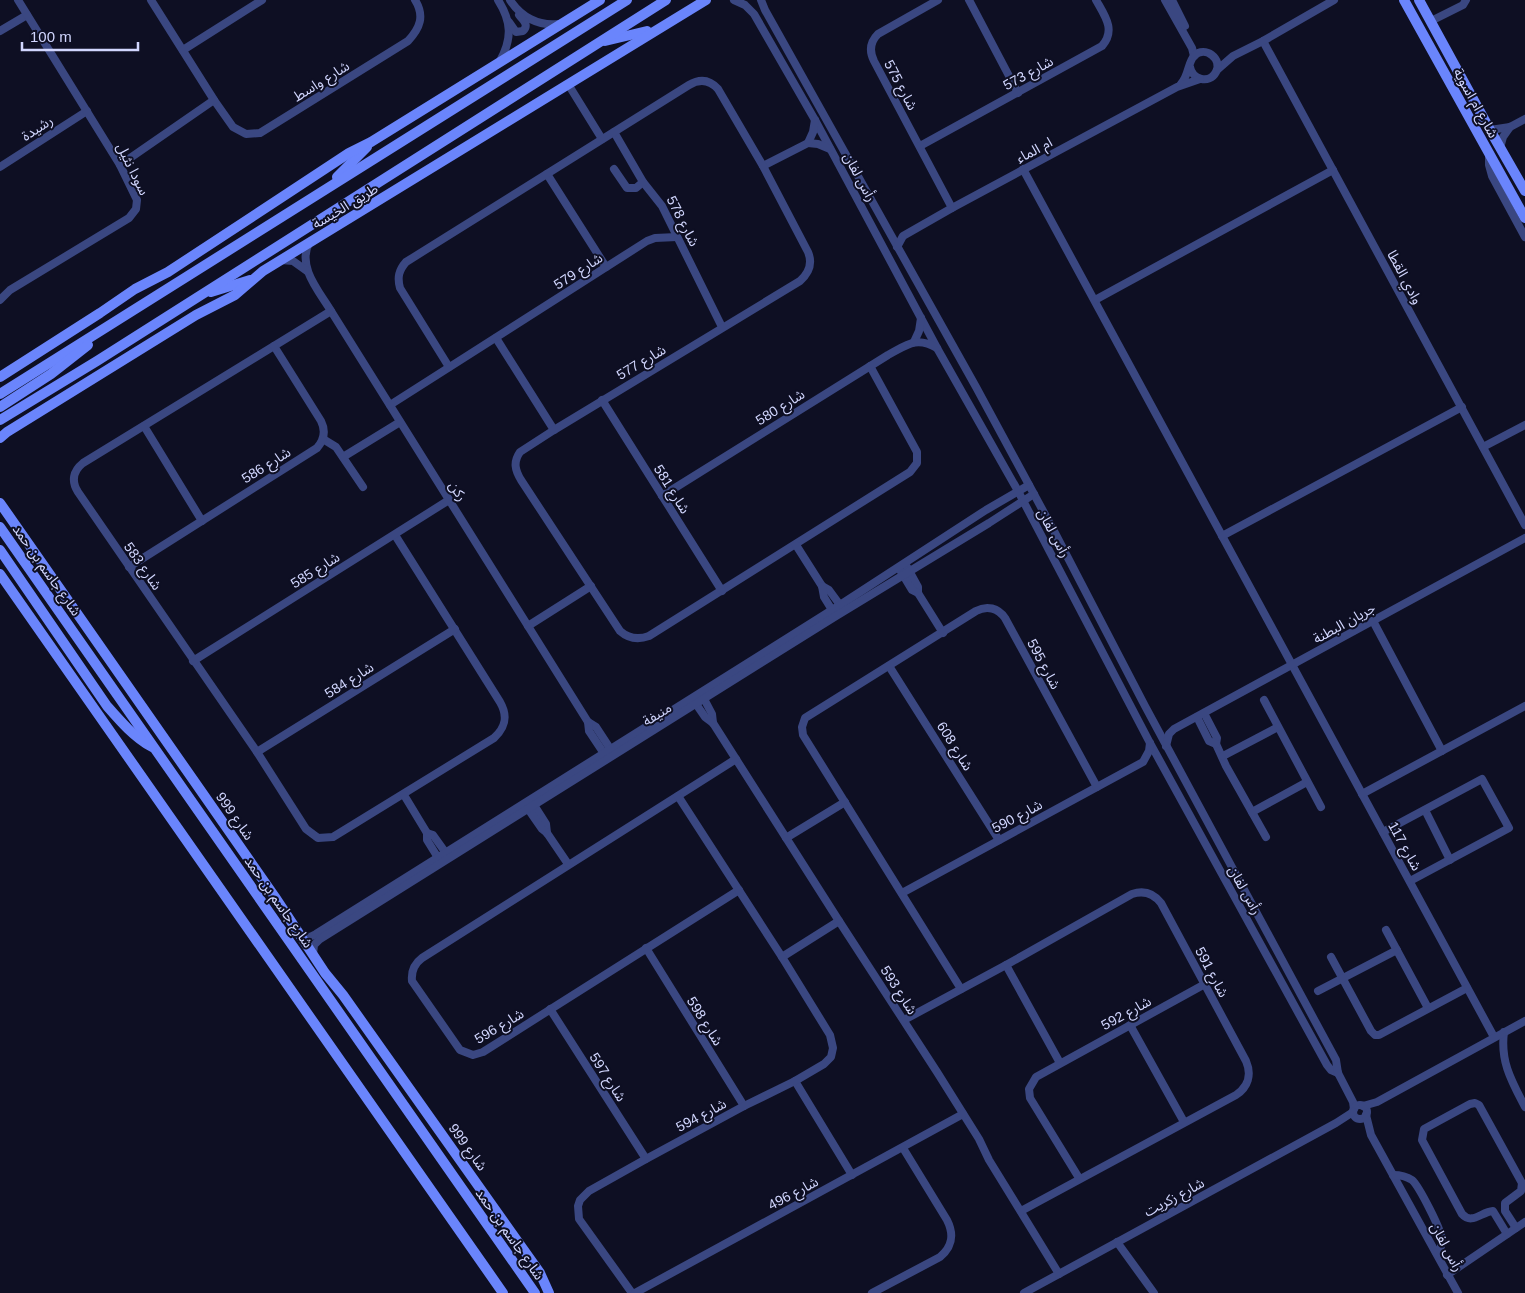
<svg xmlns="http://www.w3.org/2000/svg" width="1525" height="1293" font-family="Helvetica,'Noto Sans Arabic',sans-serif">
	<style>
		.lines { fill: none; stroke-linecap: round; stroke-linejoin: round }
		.street { stroke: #3a4781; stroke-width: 8 }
		.secondary { stroke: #6a85fc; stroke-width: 10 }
		.labels { text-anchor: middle; stroke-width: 4; stroke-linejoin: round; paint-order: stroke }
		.street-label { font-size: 14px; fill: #d1d6fe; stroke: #0e0f23 }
	</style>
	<rect width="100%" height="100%" fill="#0e0f23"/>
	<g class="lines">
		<!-- street -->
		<g class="street">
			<path d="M151,0L214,100L233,127L246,134L260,133L408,41C420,28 425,16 415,0"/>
			<path d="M498,0C512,22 512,39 500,61"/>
			<path d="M510,0C521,17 538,26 558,24"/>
			<polyline points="734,0 745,5 754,14 815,120 937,348 1018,491 1150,743 1327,1065 1331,1070 1338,1073"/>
			<polyline points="761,0 765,10 976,387 1055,533 1145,706 1336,1060 1338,1073 1353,1102 1354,1109"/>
			<path d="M938,0L878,34C870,42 869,51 874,61L952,208"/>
			<polyline points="969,0 1018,93"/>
			<polyline points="1165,0 1192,48 1194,56"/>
			<polyline points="1172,0 1185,26"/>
			<polyline points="1431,21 1463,5 1466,0"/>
			<path d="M509,22L516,32L523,31C529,25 524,21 519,15"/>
			<polyline points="0,31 27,15"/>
			<polyline points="1263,41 1525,525"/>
			<polyline points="183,50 262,0"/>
			<polyline points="1217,70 1233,56 1263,41 1334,0"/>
			<polyline points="568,84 602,139"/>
			<path d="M1181,84C1189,75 1188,62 1194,56C1205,45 1223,59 1216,72C1209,85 1192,79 1190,67"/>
			<polyline points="1490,130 1510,127 1525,119"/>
			<polyline points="614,132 643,182 662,206 722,327"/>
			<polyline points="808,143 818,144 830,149"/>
			<path d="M920,146L1102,46C1116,30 1105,16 1096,0"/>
			<polyline points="1500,148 1503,137 1510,127"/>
			<polyline points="1489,153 1489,165 1492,176 1525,237"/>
			<polyline points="120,165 214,100"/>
			<polyline points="763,166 808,143 813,132 815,120"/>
			<polyline points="0,167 87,111"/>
			<polyline points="614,169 627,188 636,188 643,182"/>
			<polyline points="1023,169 1494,1037"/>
			<polyline points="547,174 606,267"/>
			<path d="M309,243C297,267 319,291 331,311L588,722L596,727L613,753"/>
			<polyline points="897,247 903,236 952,208 1177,87 1200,79"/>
			<polyline points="281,260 293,261 307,271"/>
			<polyline points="0,300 10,290 129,218 136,209 137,200 120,165 18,0"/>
			<polyline points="1095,300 1333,170"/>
			<path d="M331,311L83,463C73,471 71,481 78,492L257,752L306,829L318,838L333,837L494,738C506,727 508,716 500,702L395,535"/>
			<polyline points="496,338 554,430"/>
			<polyline points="914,342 919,331 921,318"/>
			<path d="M449,367L400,288C397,277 399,270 406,262L689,85C699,79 709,79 718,89L763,166L808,252C813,264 809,273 800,281L554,430L520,452C513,462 515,470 521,480L620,631C629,639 638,640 649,636L910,472L917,463V452L870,366"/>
			<polyline points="602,400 722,591"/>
			<polyline points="390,405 647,241 655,238 677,237"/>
			<polyline points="144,426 202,521"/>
			<polyline points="323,439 336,447 363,487"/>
			<polyline points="1483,447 1525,425"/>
			<polyline points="343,457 400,422"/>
			<path d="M662,496L888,355C907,345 916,336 937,348"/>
			<polyline points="1222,536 1462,407"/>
			<polyline points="796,545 822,586 829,590 840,605"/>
			<path d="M129,567L317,448C324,440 326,431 321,421L274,346"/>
			<polyline points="907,567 918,587 918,593 943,633"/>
			<polyline points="900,570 912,590 918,593"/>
			<polyline points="822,586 824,597 832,610"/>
			<polyline points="1373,621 1442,751"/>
			<polyline points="528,626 591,586"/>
			<polyline points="193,661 449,500"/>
			<polyline points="889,666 999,840"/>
			<polyline points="702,695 712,714 713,723"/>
			<polyline points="1264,700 1321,807"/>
			<polyline points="694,701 705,717 713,723 839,921 937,1072 979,1139 989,1160 1059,1274"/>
			<polyline points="1204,713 1217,738 1216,744 1226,766 1266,837"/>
			<polyline points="1197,717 1209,741 1216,744"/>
			<polyline points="588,722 589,731 605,755"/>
			<polyline points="1166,746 1169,734 1174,729 1525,538"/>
			<polyline points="257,752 455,629"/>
			<polyline points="1223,756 1278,727"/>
			<path d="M736,759L422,958C414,964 411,971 412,981L460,1050L473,1055L483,1052L739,890"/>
			<polyline points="1362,794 1525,706"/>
			<polyline points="404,795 427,833 427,840 440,861"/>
			<polyline points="532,802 546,824 547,833"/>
			<polyline points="526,806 542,829 547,833 568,864"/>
			<polyline points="1425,810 1450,860"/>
			<polyline points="1252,812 1307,782"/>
			<polyline points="1383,832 1482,779 1509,828 1410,881"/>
			<polyline points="427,833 433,835 448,856"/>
			<polyline points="786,838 845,802"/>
			<polyline points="902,893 1143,762 1149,751 1150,743"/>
			<polyline points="1386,930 1428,1008"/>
			<polyline points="301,936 310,937 316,934 840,605 986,510 1029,485"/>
			<polyline points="646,948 744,1106"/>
			<polyline points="313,954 314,945 320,939 836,616 989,523 1034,494"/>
			<polyline points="782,957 839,921"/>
			<polyline points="1331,957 1371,1031 1375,1035 1379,1035 1467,988"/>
			<polyline points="1006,965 1060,1063"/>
			<path d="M961,989L803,735L802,727L805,718L976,611C987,605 998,608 1005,618L1097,787"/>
			<polyline points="1318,991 1397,950"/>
			<polyline points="550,1009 646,1159"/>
			<path d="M904,1020L1006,965L1132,894C1144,890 1154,894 1161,903L1246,1061C1252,1075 1248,1087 1236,1095L1021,1211"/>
			<polyline points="1130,1025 1184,1122"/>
			<path d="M1504,1032C1500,1062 1512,1082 1525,1107"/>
			<polyline points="795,1081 852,1175"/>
			<circle cx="1360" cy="1112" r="7"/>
			<polyline points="1363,1106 1377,1102 1525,1021"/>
			<polyline points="1366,1115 1371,1135 1458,1293"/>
			<path d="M1393,1175C1400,1175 1406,1176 1412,1180C1419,1186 1442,1231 1442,1240C1442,1246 1440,1250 1437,1254"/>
			<polyline points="1079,1178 1030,1098 1029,1089 1036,1077 1205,984"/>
			<path d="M1507,1234L1493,1211C1481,1212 1472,1225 1462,1214L1422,1140L1424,1129L1470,1104L1475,1103L1479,1105L1522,1183L1521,1191L1505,1203V1211L1516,1228"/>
			<polyline points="1117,1242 1154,1293"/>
			<polyline points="1447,1275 1525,1222"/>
			<polyline points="632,1293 579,1219 578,1206 580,1200 589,1191 646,1159 744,1106 795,1081 824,1064 831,1057 833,1048 830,1035 782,957 678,796"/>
			<polyline points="635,1293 963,1114"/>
			<path d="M872,1293L940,1257C953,1246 954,1234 947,1220L903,1148"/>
			<polyline points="1024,1293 1336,1123 1353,1112"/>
		</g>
		<!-- secondary -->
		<g class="secondary">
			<polyline points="1404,0 1525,218"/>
			<polyline points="1419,0 1490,130 1525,191"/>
			<polyline points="605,41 647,31"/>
			<polyline points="337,177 367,147"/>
			<polyline points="211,292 250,280"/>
			<polyline points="0,377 100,313 135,289 168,272 349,153 371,142 600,0"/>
			<polyline points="0,394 627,0"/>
			<polyline points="0,407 51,374 88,345"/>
			<polyline points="0,420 97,361 666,0"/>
			<polyline points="0,438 7,432 196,315 235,295 263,271 706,0"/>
			<polyline points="0,503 275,897 325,973 343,995 540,1273 549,1293"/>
			<polyline points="0,527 535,1293"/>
			<path d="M0,550L107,706C121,722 134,737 152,747"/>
			<polyline points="0,574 503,1293"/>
		</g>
	</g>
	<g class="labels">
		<!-- street labels -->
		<g class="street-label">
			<text transform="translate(1028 73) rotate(-29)" y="5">شارع 573</text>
			<text transform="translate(321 81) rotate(-32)" y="5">شارع واسط</text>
			<text transform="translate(901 85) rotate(62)" y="5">شارع 575</text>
			<text transform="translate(1476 103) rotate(61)" y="5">شارع ام اسوية</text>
			<text transform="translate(37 128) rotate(-33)" y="5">رشيدة</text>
			<text transform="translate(1034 150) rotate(-28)" y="5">ام الماء</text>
			<text transform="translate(133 169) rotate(64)" y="5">سودا نثيل</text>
			<text transform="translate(860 177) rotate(62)" y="5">رأس لفان</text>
			<text transform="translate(345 206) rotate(-31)" y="5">طريق الخيسة</text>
			<text transform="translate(683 221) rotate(63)" y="5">شارع 578</text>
			<text transform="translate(578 271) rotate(-33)" y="5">شارع 579</text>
			<text transform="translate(1405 277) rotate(62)" y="5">وادي القطا</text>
			<text transform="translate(641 362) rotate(-31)" y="5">شارع 577</text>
			<text transform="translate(780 407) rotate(-32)" y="5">شارع 580</text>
			<text transform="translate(266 465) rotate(-32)" y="5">شارع 586</text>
			<text transform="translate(672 489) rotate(58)" y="5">شارع 581</text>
			<text transform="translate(458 491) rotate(58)" y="5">ركن</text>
			<text transform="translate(1054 533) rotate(62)" y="5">رأس لفان</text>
			<text transform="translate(143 566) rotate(55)" y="5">شارع 583</text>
			<text transform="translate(47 570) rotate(55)" y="5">شارع جاسم بن حمد</text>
			<text transform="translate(315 570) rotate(-32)" y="5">شارع 585</text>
			<text transform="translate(1344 623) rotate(-29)" y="5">جريان البطنة</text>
			<text transform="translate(1044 664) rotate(62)" y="5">شارع 595</text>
			<text transform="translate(349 680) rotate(-32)" y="5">شارع 584</text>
			<text transform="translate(657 714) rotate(-32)" y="5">منيفة</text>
			<text transform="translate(955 746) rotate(58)" y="5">شارع 608</text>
			<text transform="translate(235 816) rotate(55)" y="5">شارع 999</text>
			<text transform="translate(1017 816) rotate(-28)" y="5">شارع 590</text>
			<text transform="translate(1405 846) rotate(61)" y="5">شارع 117</text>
			<text transform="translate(1245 890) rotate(61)" y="5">رأس لفان</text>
			<text transform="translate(279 902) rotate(55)" y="5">شارع جاسم بن حمد</text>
			<text transform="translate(1212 972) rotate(62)" y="5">شارع 591</text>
			<text transform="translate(899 990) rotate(57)" y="5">شارع 593</text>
			<text transform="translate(1126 1013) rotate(-29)" y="5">شارع 592</text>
			<text transform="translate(705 1021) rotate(58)" y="5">شارع 598</text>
			<text transform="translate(499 1026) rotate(-31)" y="5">شارع 596</text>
			<text transform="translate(608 1077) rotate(57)" y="5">شارع 597</text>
			<text transform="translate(701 1115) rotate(-28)" y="5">شارع 594</text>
			<text transform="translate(468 1147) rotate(54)" y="5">شارع 999</text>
			<text transform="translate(793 1193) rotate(-28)" y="5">شارع 496</text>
			<text transform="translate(1174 1197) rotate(-28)" y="5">شارع زكريت</text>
			<text transform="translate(510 1234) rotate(55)" y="5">شارع جاسم بن حمد</text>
			<text transform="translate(1447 1247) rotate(62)" y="5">رأس لفان</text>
		</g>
	</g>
	<!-- scale -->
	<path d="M22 42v8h116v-8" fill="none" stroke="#d1d6fe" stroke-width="2.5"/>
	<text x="30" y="42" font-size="15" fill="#d1d6fe" stroke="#0e0f23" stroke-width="4" paint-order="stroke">100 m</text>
</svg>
